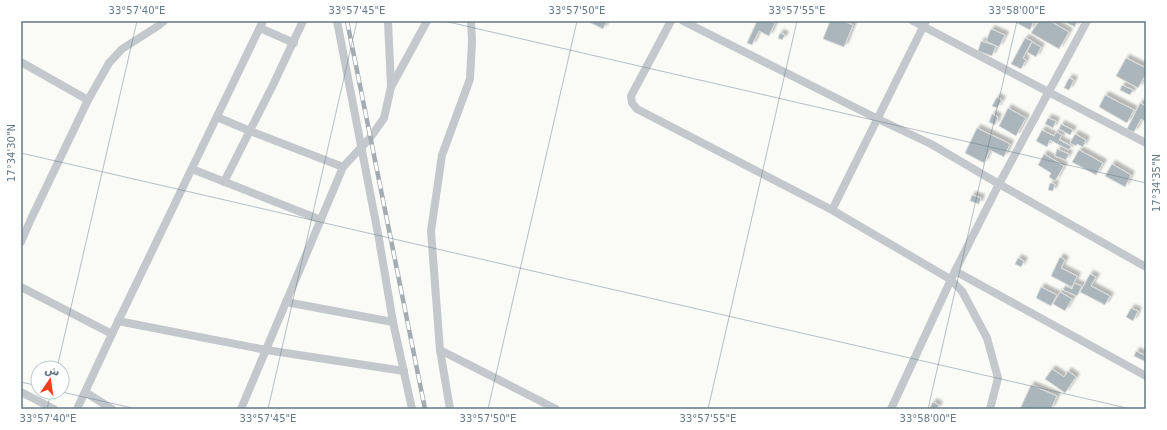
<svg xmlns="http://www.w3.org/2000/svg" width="1167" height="430" font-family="'DejaVu Sans',Vazirmatn,sans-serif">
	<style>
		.building { fill: #abb6bc; stroke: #dcdcd9; filter: url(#shadow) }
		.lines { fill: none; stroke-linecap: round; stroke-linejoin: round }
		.street { stroke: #c2c8cc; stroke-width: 8 }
		.rail-casing { stroke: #a3acb2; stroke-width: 4.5 }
		.rail { stroke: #fff; stroke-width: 3; stroke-dasharray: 9; stroke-linecap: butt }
		.ticks { fill: none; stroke: #627885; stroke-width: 1; stroke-opacity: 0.45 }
		.neatline { fill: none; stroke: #627885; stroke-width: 1.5 }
		.ticks-label { font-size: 10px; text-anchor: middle; fill: #627885 }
	</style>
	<defs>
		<filter id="shadow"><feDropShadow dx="3.5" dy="-3.5" stdDeviation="1" flood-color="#0004"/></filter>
	</defs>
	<rect width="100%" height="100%" fill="#fafaf7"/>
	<!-- building -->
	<g class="building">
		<polygon points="587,21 607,21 603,29"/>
		<polygon points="757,21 770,21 775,23 769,36 759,31 752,45 747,43"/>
		<polygon points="830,21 843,21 853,25 844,47 823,39"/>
		<polygon points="1013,21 1034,21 1030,30"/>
		<polygon points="1039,21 1050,21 1069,32 1059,49 1031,33"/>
		<polygon points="1063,21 1077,21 1075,27"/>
		<polygon points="991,29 1005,35 999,47 986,41"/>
		<polygon points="780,33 785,35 782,40 778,38"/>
		<polygon points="1025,38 1032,41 1023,58 1026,60 1021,69 1011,64"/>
		<polygon points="981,41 996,46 992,56 978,51"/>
		<polygon points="1032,42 1041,47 1036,57 1027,52"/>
		<polygon points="1126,58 1146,68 1146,74 1138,88 1116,76"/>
		<polygon points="1069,78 1074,80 1069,90 1064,88"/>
		<polygon points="1122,85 1133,90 1130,95 1120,90"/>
		<polygon points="1105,95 1134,110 1127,123 1099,107"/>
		<polygon points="997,97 1002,100 997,108 992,106"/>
		<polygon points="1140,103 1146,106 1146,122 1141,119 1134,132 1127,129"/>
		<polygon points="1008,108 1026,118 1016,136 999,126"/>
		<polygon points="992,114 998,117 995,125 989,122"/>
		<polygon points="1048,118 1056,121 1053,128 1045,124"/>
		<polygon points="1061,124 1073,130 1070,135 1059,129"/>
		<polygon points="977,128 1010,144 1004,157 990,150 984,163 965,153"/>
		<polygon points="1042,130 1054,136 1056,132 1062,135 1059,140 1071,146 1069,150 1050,140 1047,147 1036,141"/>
		<polygon points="1075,134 1086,140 1083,147 1077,144 1076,146 1070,143"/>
		<polygon points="1057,149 1069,154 1066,160 1055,156"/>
		<polygon points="1079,150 1103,163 1096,175 1072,162"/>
		<polygon points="1044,154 1064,166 1055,181 1049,177 1051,173 1038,165"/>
		<polygon points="1112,164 1131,175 1125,187 1105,176"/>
		<polygon points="1050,183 1055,184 1053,191 1048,190"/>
		<polygon points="972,195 981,198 979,204 970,201"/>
		<polygon points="1060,257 1065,260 1061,268 1077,276 1072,287 1051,276"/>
		<polygon points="1018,258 1024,261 1021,267 1015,264"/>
		<polygon points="1090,274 1096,277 1091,286 1110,296 1105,305 1080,292"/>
		<polygon points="1074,283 1082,286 1077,296 1063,290 1065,286 1072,289"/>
		<polygon points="1041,287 1057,295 1051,306 1036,298"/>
		<polygon points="1060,292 1072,299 1065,311 1053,304"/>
		<polygon points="1131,308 1138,311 1133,321 1126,317"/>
		<polygon points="1136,351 1146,356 1146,362 1134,356"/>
		<polygon points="1052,369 1064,377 1068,371 1076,377 1065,393 1045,379"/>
		<polygon points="1031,385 1057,396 1051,409 1020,409"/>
		<polygon points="933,402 939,405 937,409 929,409"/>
	</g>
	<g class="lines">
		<!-- street -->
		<g class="street">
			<polyline points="337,21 379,239 393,322 412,409"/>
			<polyline points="388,21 391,86"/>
			<polyline points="671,21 631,96 632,103 637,109 832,210"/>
			<polyline points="683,21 878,119 931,144 999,184 1146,267"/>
			<polyline points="913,21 1146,143"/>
			<polyline points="926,21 832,210 950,279 962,291 987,338 998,378 990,409"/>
			<polyline points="260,28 294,43"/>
			<polyline points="21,62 88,100"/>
			<polyline points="217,117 250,131 343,167"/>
			<polyline points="192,169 321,220"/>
			<polyline points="224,182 273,85 303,21"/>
			<polyline points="21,242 31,219 88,100 109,63 122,49 158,26 164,21"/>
			<polyline points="955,271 1146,376"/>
			<polyline points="21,287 112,334"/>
			<polyline points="286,302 393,322"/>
			<polyline points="118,321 266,350 404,371"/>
			<polyline points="440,350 556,409"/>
			<polyline points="21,392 54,409"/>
			<polyline points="85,392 112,409"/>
			<polyline points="77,409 112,334 263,21"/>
			<polyline points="241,409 343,167 370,138 384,118 391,87 427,21"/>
			<polyline points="450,409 440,350 431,231 442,155 470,79 472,42 471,21"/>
			<polyline points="891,409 955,271 999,184 1087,21"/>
		</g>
		<defs>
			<polyline id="rail" points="347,21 425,409"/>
		</defs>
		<!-- rail casing -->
		<use href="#rail" class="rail-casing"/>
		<!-- rail -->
		<use href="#rail" class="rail"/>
	</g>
	<!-- ticks -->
	<path class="ticks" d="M444,21L1146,183M21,153L1131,409M57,368L137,21M21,382L38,386M62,392L137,409M47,409L51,392M268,409L357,21M488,409L577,21M708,409L797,21M928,409L1017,21"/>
	<!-- border -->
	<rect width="1167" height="430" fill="none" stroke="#ffffff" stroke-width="44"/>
	<!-- north arrow -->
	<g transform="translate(50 380) rotate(13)"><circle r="19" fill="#ffffff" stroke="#c0c9ce"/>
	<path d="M0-3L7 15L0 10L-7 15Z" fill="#f43f1d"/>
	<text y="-6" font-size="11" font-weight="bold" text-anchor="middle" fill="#627885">ش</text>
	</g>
	<rect x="22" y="22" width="1123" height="386" class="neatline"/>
	<g class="ticks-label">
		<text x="137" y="14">33°57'40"E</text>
		<text x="357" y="14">33°57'45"E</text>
		<text x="577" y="14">33°57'50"E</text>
		<text x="797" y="14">33°57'55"E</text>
		<text x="1017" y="14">33°58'00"E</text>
		<text transform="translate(11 153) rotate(-90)" y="4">17°34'30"N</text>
		<text transform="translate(1156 183) rotate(-90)" y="4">17°34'35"N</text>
		<text x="48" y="422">33°57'40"E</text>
		<text x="268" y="422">33°57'45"E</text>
		<text x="488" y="422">33°57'50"E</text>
		<text x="708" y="422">33°57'55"E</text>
		<text x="928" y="422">33°58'00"E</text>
	</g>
</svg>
